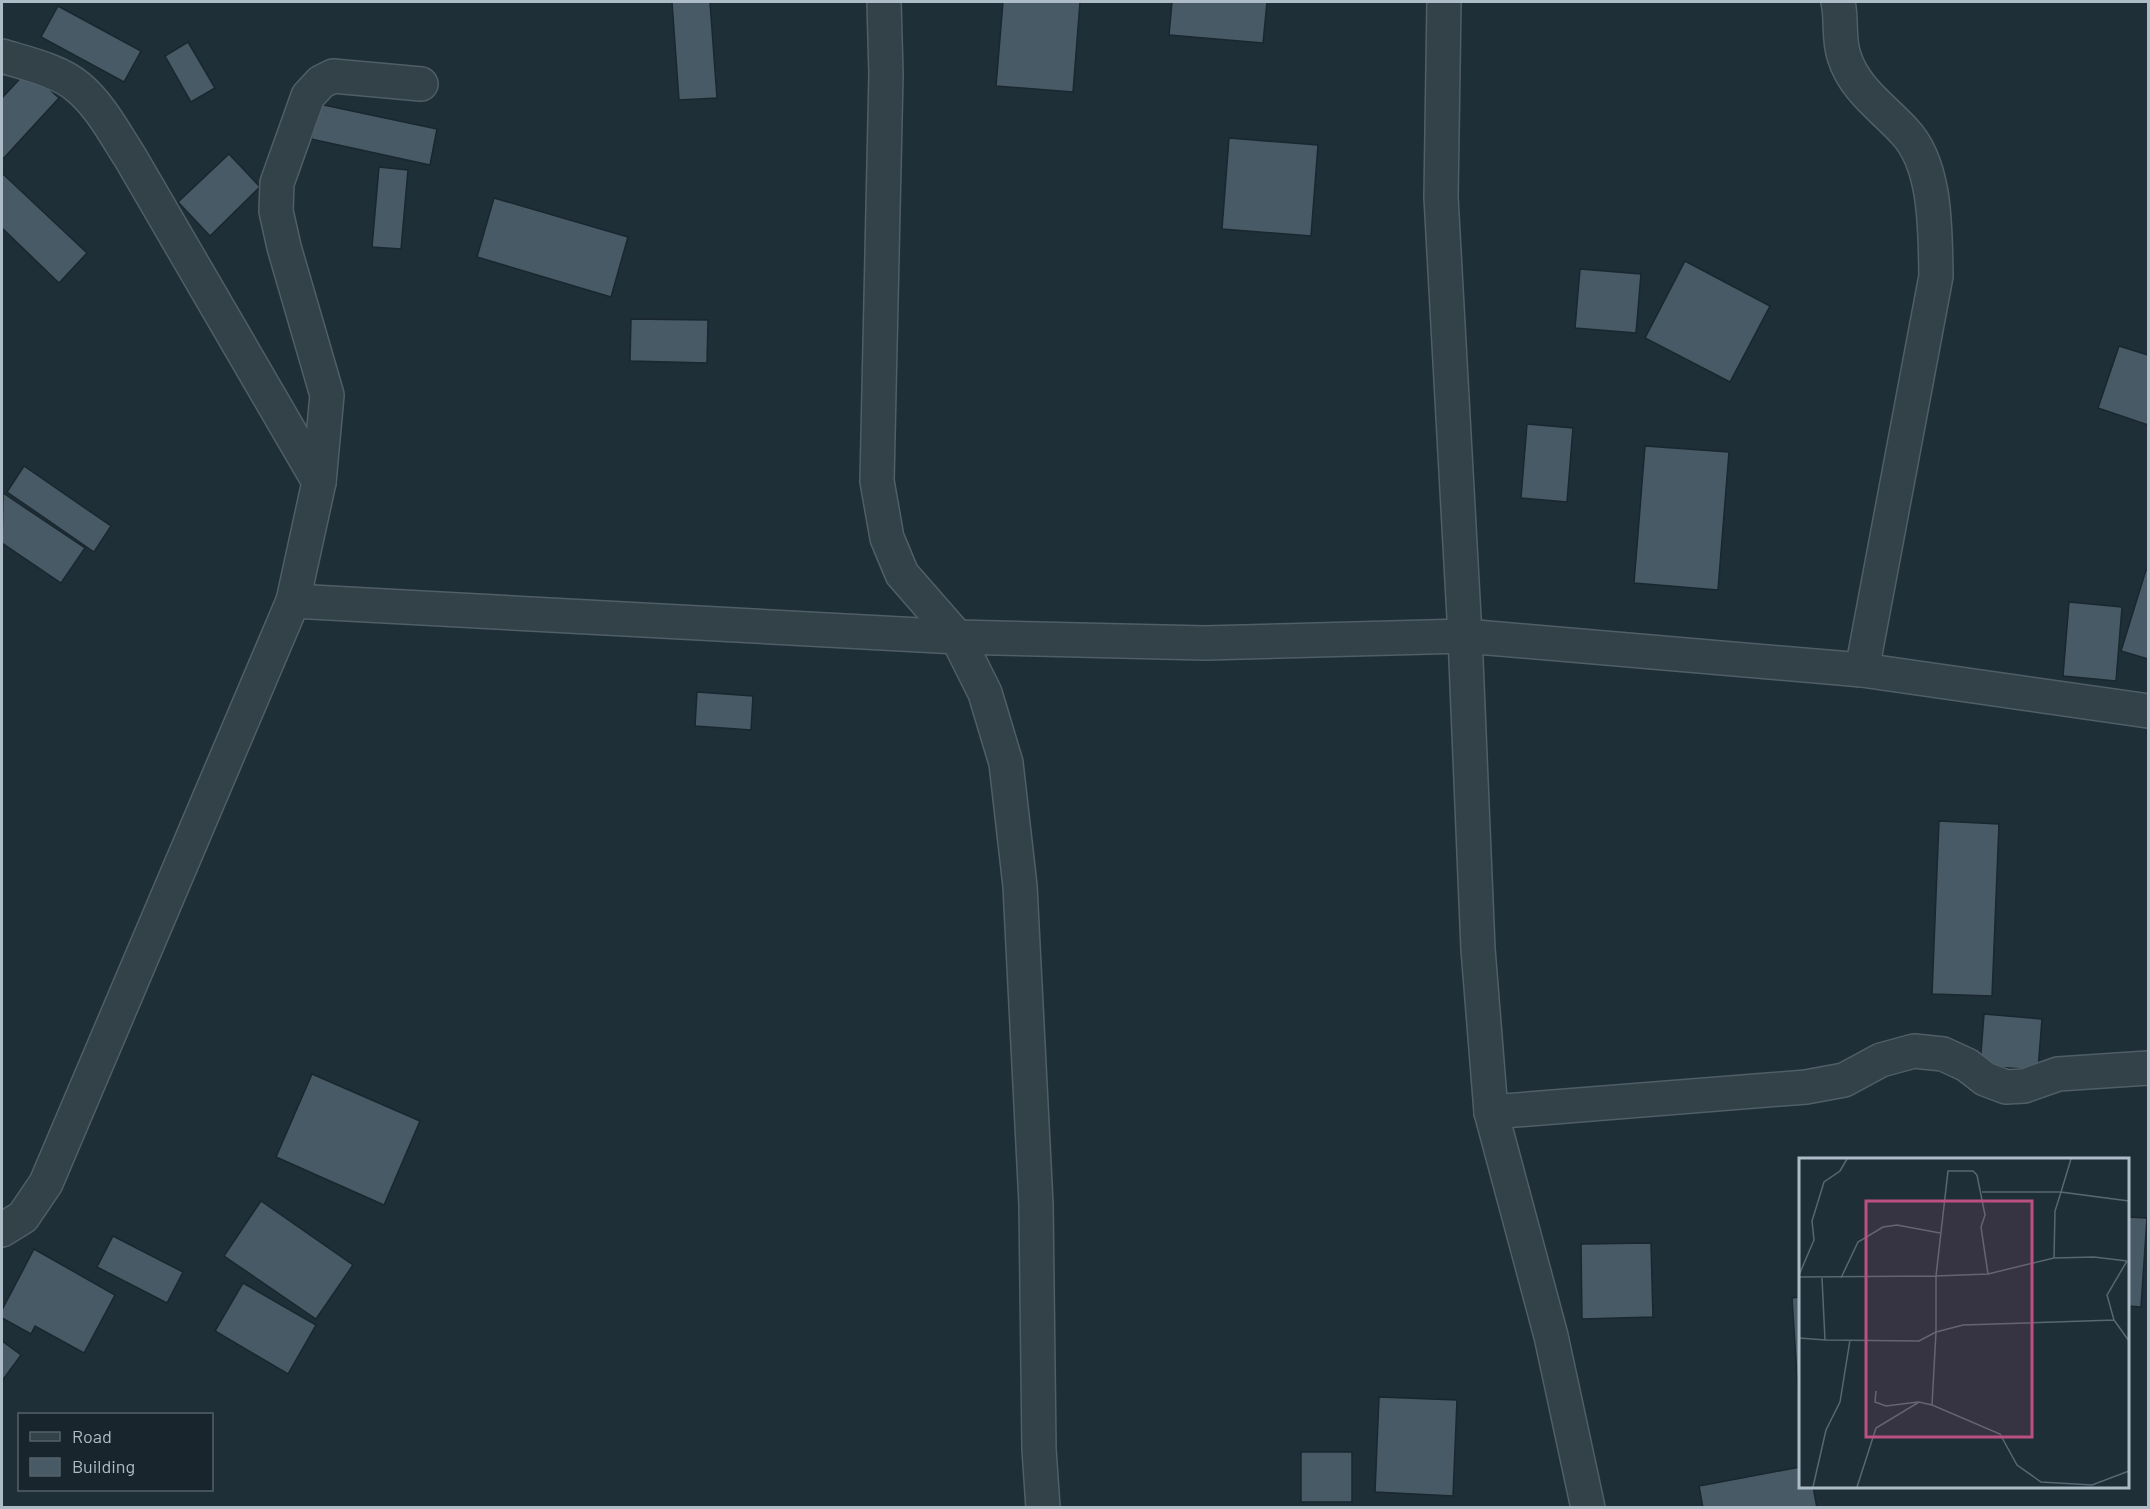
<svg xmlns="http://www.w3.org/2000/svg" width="2150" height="1509" font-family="Barlow,sans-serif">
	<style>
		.building { fill: #475a65; stroke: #1a272f; stroke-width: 1.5 }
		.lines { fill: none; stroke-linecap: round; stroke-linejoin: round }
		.minor-casing { stroke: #505e67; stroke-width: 36 }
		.minor { stroke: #334149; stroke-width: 33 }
		.inset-road { fill: none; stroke: #586771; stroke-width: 1.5 }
		.view { fill: #bb5180; fill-opacity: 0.15; stroke: #bb5180; stroke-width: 3 }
		.inset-edge { fill: none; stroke: #adbcc6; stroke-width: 3 }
	</style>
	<rect width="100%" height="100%" fill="#1f2f38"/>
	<!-- building -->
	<g class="building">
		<polygon points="672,2 710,2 717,98 679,100"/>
		<polygon points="1003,2 1080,2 1073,92 996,86"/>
		<polygon points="1172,2 1267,2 1263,43 1169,35"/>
		<polygon points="58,6 141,51 124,82 41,37"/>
		<polygon points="188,42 215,88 191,102 165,56"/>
		<polygon points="28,70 59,98 2,160 2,98"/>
		<polygon points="319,104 437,129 430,165 311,139"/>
		<polygon points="1229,138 1318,145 1311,236 1222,229"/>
		<polygon points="229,154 260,187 210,236 178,202"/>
		<polygon points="379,167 408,170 401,249 372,247"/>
		<polygon points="3,174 87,253 59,283 2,228 2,176"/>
		<polygon points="494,198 628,237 611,297 477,257"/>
		<polygon points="1685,261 1770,306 1730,382 1645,338"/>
		<polygon points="1580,269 1641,274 1636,333 1575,328"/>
		<polygon points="631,319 708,320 707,363 630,361"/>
		<polygon points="2119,346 2148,355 2148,425 2098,408"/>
		<polygon points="1527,424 1573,428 1567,502 1521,498"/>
		<polygon points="1645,446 1729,452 1718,590 1634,583"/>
		<polygon points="24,466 111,526 94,552 7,492"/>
		<polygon points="3,493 85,548 61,583 2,543"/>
		<polygon points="2146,570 2148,570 2148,659 2121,651"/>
		<polygon points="2069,602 2122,607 2116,681 2063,676"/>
		<polygon points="697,692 753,696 751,730 695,726"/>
		<polygon points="1939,821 1999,824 1992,996 1932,994"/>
		<polygon points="1984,1014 2042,1019 2038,1070 1980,1066"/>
		<polygon points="312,1074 420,1121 384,1205 276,1157"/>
		<polygon points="261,1201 353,1265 316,1319 224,1256"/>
		<polygon points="2128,1217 2147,1218 2141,1307 2128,1306"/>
		<polygon points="113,1236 183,1272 167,1303 97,1267"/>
		<polygon points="1651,1243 1653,1317 1582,1319 1581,1244"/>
		<polygon points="34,1249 115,1295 84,1353 35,1326 31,1334 2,1318 2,1310"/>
		<polygon points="243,1283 316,1325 288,1374 215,1331"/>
		<polygon points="1800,1297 1800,1424 1792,1298"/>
		<polygon points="2,1341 21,1355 2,1381"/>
		<polygon points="1379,1397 1457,1400 1453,1496 1375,1492"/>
		<rect x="1301" y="1452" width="51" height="50"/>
		<polygon points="1800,1467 1800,1486 1813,1486 1817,1508 1703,1508 1699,1486"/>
	</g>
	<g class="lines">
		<defs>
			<g id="minor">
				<polyline points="884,2 886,74 877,481 887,538 902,574 957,637"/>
				<path d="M1838,2C1842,19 1838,39 1844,56C1854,89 1882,107 1904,131C1937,165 1935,231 1936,276L1862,670"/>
				<path d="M2,56C25,63 60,71 78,87C100,105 115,134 130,157L319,482L293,601"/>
				<polyline points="319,482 327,395 284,247 276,211 277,183 308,96 321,82 333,76 421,84"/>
				<polyline points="1491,1112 1806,1087 1844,1080 1881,1060 1914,1051 1943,1054 1967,1065 1985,1079 2006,1087 2024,1086 2058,1074 2148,1068"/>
				<polyline points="2,1230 23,1217 46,1183 293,601 957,637"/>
				<polyline points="1043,1508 1039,1449 1036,1204 1020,886 1006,763 985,693 957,637 1205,643 1465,636 1441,197 1444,2"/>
				<polyline points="1588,1508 1551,1336 1491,1112 1478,949 1465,636 1862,670 2148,711"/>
			</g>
		</defs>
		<!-- minor casing -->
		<use href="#minor" class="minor-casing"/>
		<!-- minor -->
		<use href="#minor" class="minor"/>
	</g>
	<!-- overview -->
	<g transform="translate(1799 1158)">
		<rect width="330" height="330" fill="#1f2f38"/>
		<path class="inset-road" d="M272,1L262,34L330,43M183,34H262L256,53L255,100L295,99L328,103M189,116L182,69L186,57L178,17L174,13H149L137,118L189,116L255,100M0,117L15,82L13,63L25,24L41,13L48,1M0,119L137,118V174L164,167L315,162L308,137L328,103M42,120L59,84L84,69L98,67L141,75M315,162L330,183M137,174L133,247L201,276L218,307L242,324L293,327L330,313M0,180L26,182L23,120M26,182L120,183L137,174M77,233L76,244L87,248L119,244M14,329L27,272L41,244L51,182M58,329L77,270L120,244L133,247"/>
		<path class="view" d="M67,43H233V279H67Z"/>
		<rect width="330" height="330" class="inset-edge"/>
	</g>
	<!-- border -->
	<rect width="2150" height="1509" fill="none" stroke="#adbcc6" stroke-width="6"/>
	<!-- legend -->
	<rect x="18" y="1413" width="195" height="78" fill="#19252d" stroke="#54616a" stroke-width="1.5"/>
	<rect x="30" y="1432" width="30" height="9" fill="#334149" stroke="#54616a" stroke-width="1.5"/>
	<text x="72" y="1443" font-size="18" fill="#adbcc6">Road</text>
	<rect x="30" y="1458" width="30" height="18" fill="#475a65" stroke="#54616a" stroke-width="1.5"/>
	<text x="72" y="1473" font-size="18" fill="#adbcc6">Building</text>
</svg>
